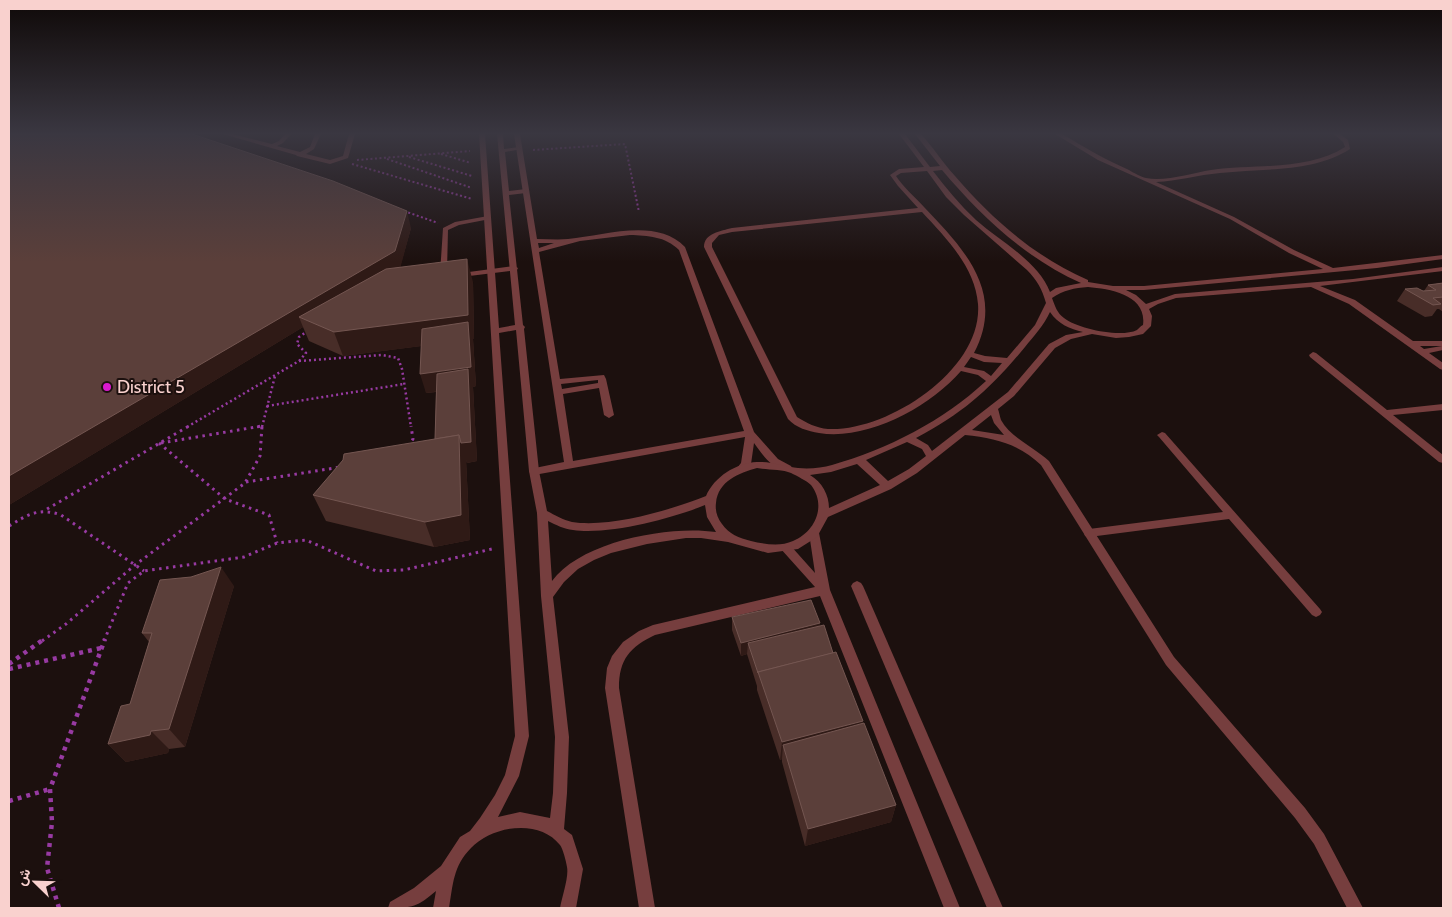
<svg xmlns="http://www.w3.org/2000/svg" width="1452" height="917" font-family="Cabin,Vazirmatn,sans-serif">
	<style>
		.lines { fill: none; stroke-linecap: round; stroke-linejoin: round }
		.path-far3 { stroke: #973aa2; stroke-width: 2; stroke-dasharray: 2 2.5; stroke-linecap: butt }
		.path-far2 { stroke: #973aa2; stroke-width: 2.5; stroke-dasharray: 2 3; stroke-linecap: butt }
		.path-far1 { stroke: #973aa2; stroke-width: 3; stroke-dasharray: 2.5 4.5; stroke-linecap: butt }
		.path { stroke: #973aa2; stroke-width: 4.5; stroke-dasharray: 4 5; stroke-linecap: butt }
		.service { fill: #763e3e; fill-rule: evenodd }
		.minor { fill: #763e3e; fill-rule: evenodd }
		.wall { fill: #482d28 }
		.shaded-wall { fill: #2f1a16 }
		.building { fill: #5b3f3a; stroke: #745651 }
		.poi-dot { fill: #db19cf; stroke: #1c100e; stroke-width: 2 }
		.labels { text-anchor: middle; stroke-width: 4; stroke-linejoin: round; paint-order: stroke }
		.poi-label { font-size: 18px; fill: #f9d1ce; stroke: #1c100e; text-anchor: start }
	</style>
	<rect width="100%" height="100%" fill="#1c100e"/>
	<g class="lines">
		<!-- path-far3 -->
		<g class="path-far3">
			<polyline points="533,150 625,144 639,212"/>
			<polyline points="441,154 471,163"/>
			<polyline points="409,157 472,176"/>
			<polyline points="387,159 472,188"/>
			<polyline points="357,160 470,151"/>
			<polyline points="352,164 472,199"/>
			<polyline points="404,211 438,223"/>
		</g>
		<!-- path-far2 -->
		<g class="path-far2">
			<polyline points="299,361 382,355 398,358 402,369 411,427"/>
			<polyline points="267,406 404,384"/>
			<polyline points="187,427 299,361 306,353 297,344 299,337 309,330"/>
			<polyline points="257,427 262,426"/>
			<polyline points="262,427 275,376"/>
		</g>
		<!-- path-far1 -->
		<g class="path-far1">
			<polyline points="159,443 225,499 269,515 277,543"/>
			<polyline points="161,443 262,426"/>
			<polyline points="408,446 413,439 411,426"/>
			<polyline points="246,482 341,467"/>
			<polyline points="47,509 189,426"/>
			<path d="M9,526C27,515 39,507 61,515L144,571"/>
			<polyline points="42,641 66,624 135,565 245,483 260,456 262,426"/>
			<polyline points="104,641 128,583 144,571 244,557 277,543 306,540 376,571 404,570 496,548"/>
		</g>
		<!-- path -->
		<g class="path">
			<polyline points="9,664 44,639"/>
			<polyline points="9,669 101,648"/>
			<polyline points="9,801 50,789"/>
			<polyline points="59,908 47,868 52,822 50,789 105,639"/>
		</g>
		<!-- service -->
		<g class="service">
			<polygon points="223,134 232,134 272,144 279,141 285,134 291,134 283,143 277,146 300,152 310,147 315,134 321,134 314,149 306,154 330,160 343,156 349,134 355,134 348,158 330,164 297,156 296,155"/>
			<path d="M514,134H520L537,239C547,239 558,240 568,239C604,236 656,217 685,247L754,432L778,459L791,466L792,468L791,470C775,474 762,454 754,443L751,464L746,470H738L737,468L741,463L745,437L534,475L530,473L529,471L530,469L564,462ZM630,235C648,236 665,236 679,250L744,431L573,461L563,394L599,388L604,415L609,418L614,415L606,379L604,375L560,379L539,252L580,241ZM538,243H554L539,248ZM598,380V383L562,389L561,384Z"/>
			<polygon points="488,216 490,217 490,219 459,225 448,230 447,271 454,274 514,266 518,268 517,270 453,278 440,274 443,228 455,222"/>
			<polygon points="1313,352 1316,353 1387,410 1443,404 1443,410 1393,415 1443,455 1443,463 1439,462 1310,357 1309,355"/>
			<polygon points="1162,432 1165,433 1320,609 1322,612 1320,615 1316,617 1312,615 1229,519 1089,537 1085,536 1084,533 1085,530 1089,529 1223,512 1159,437 1157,435"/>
			<path d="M814,529L818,530L819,533L830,590L960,908H944L820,596L655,635C630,647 619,659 619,688L655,908H639L605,688L607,668L612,656L623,642L639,631L653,625L815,587L780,548L782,545H790L815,573L809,533L810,530Z"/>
		</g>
		<!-- minor -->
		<g class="minor">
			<path d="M479,134H485L499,328L515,325L497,134H503L504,149L519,147L522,149L505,152L509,191L526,189L529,191L526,193L509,195L523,325L525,327L524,329L539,471L547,511C555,515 563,520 572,522C610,528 671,510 706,496C714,477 736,463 757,462C770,461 787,467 798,468C809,469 822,468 832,465C888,449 943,421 986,381L978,375L961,371C930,407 867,441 819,433C808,431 796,428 788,419L704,247C704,233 721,231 732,228L918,208L898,186L890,175L899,169L924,167L899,134H905L930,167L940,166L915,134H921C933,147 943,163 955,176C992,219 1035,257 1088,280V282L1113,286H1144L1323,269L1289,253L1230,219L1098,160L1055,134H1062C1084,147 1106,160 1129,170C1134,173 1141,177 1146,178C1165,182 1192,173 1211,170C1253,164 1308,171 1345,147L1343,142L1334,134H1340L1348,140L1350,149C1313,173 1262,168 1220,173C1198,175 1177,181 1156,182L1234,217L1294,250L1333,268L1443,255V259L1377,268L1144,290H1126L1136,295L1146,304L1175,294L1353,279L1443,267V271L1320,286L1355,300L1413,341H1443V350L1429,353L1443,363V370L1440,369L1349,304L1311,287L1176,298L1158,304L1149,309L1152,316L1151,326L1143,334L1129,337L1116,338L1092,334L1071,339L1055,348L1014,396L998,409C999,412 1000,417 1001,420C1011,438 1034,447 1049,461L1174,657L1305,808L1324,834L1363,908H1347L1314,844L1295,818L1166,665L1041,465C1019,444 995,438 965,435L917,473L891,489L828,517L817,537L798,549L768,553L728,542L701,538H686L647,544L611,553L594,560L578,569L564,582L553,597L569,737L567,793L564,829L572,835L583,869L576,908H560C562,897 569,877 567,867C566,861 563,849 560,845C539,818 492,826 471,848C453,866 453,885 449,908H433L436,891C417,907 413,908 388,908L390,902L414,888L441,866L460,837L470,831L480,818L495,795L505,775L515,736ZM942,170C981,216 1025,258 1081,283L1056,288L1050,292C1038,261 1001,242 976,220C960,205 946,188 933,171ZM927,171L946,197L964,215L1027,270C1037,280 1042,289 1046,303L1035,325L1007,358L985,356L974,353C1006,292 964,249 924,207C915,197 903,187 896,176L901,173ZM922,212C946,238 975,267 978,304C983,370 887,432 828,429C816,428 807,423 797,417L712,247V243L719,235L732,232ZM1088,287C1111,289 1147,295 1143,325C1142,325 1137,330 1137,330C1121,338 1078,329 1064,318C1057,313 1055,306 1052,298C1064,290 1074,288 1088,287ZM1050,312C1058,324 1070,329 1083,332L1066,335L1049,344L1008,392L932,451L928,445L916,438C965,412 990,389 1025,347C1034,336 1044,325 1050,312ZM516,330L529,471L537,513L541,596L555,737L553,793L550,818L520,812L498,817L519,776L529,736L499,333ZM1420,346H1442L1424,349ZM971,357L984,362L1002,363L991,376L984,371L964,367ZM991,415L994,423L1004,435L972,430ZM907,442L922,449L926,456L909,469L888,481L866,460ZM857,464L880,485L829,508C829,495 822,482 810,475L831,472ZM757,468C767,470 782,469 791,473C797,476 807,481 811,485C827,506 815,532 793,541C780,547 764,544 751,541C739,538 729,534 722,524C717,518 715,510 716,503C718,481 739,473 757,468ZM705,505L707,517L716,532C670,525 581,541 552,581L548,521C556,525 564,529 573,530C609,535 671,519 705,505Z"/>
			<polygon points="857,581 861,583 863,586 1003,908 987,908 851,586 853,583"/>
		</g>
	</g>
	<!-- wall -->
	<g class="wall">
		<polygon points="9,134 411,228 400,267 473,282 474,339 473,339 476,386 473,387 477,461 467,463 466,460 470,540 434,547 326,521 313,495 435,439 436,392 426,393 421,346 343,356 309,341 303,327 9,505"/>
		<polygon points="1443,283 1443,312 1439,309 1437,309 1432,316 1425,317 1397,301 1405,289 1424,291 1428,285"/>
		<polygon points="234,586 185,747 169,749 168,753 126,762 108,744 130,704 149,642 142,633"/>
		<polygon points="732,617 820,626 833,653 863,721 862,724 896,805 891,822 805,846 782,762 782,759 780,760 757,690 757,686 747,654 741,656 732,630"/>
	</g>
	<!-- shaded-wall -->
	<g class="shaded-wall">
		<polygon points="407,211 411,228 400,269 299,317 303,327 9,505 9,476"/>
		<polygon points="467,259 473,282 474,339 473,339 476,386 473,387 477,461 467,463 466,460 470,540 434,547 425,522 459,435 469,387 426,393 420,374 469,340 343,356 334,332"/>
		<polygon points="221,567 234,586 185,747 169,729"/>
		<polygon points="820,623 819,636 748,643 747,654 741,656 741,643"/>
		<polygon points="863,721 859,739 783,745 782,759 780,760 782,742"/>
		<polygon points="151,731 169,749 168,753 126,762 108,744"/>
		<polygon points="896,805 891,822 805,846 808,829"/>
	</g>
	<!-- building -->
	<g class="building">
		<polygon points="9,134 192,134 333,181 407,211 395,251 9,476"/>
		<polygon points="467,259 468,315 334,332 299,317 386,269"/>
		<polygon points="1443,283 1443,297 1433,298 1441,304 1433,305 1405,289 1417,288 1423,291 1436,290 1428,285"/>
		<polygon points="468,322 471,367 420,374 422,329"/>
		<polygon points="468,369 471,442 461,443 459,435 435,439 437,374"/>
		<polygon points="459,435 461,515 425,522 313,495 343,460 344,454"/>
		<polygon points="221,567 169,729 151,731 150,735 108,744 121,706 130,704 152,633 142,633 160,580 191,577"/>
		<polygon points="811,600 820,623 741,643 732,617"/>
		<polygon points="824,625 833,653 758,672 758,673 748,643"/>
		<polygon points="836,652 863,721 782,742 758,672"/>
		<polygon points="864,723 896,805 808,829 783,745"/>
	</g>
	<!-- sky -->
	<linearGradient id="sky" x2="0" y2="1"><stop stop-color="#0f0908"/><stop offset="0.51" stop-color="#3a3741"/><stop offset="1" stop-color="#3a3741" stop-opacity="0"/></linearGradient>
	<rect width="1452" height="262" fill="url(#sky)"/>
	<!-- markers -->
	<circle class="poi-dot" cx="107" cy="387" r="5"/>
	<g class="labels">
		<!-- poi labels -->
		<g class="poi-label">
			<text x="117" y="393">District 5</text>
		</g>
	</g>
	<!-- border -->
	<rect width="1452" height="917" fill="none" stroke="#f9d1ce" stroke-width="20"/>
	<!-- north arrow -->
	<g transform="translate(35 882) rotate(293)" stroke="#1c100e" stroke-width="4" paint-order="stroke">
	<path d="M0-4L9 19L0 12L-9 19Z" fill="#f9d1ce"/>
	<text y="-8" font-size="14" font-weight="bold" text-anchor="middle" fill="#f9d1ce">ش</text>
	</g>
</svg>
